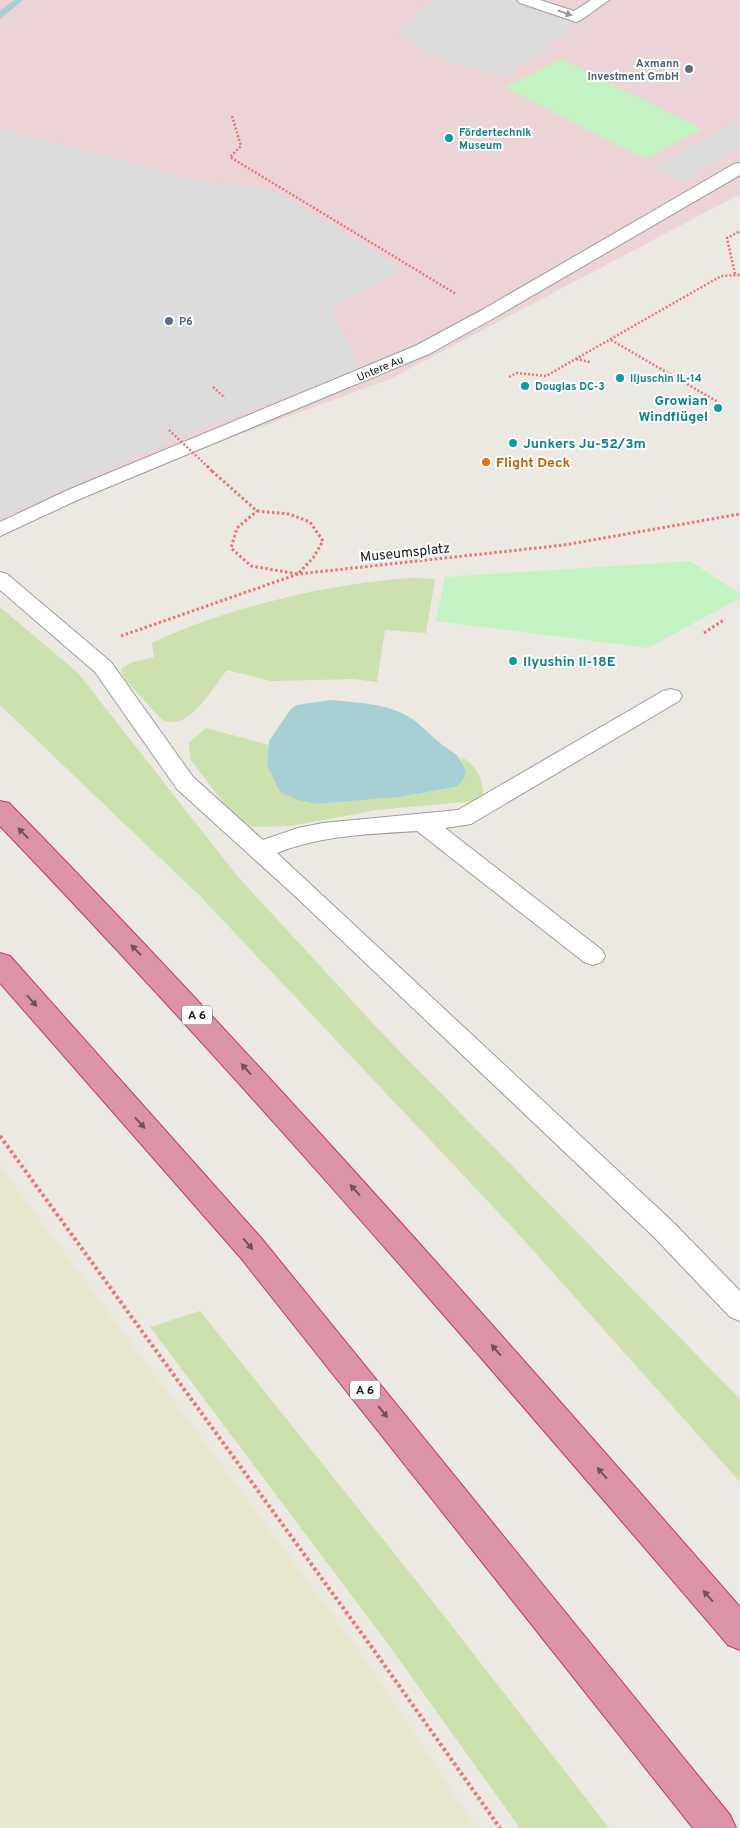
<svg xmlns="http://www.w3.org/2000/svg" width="740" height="1828" font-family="Overpass,sans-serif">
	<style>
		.commercial { fill: #ecd3d5 }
		.farmland { fill: #e9e8cf }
		.grass { fill: #cce1ad }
		.park { fill: #c4f3c3 }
		.parking { fill: #dcdcdc }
		.water { fill: #a7d0d5 }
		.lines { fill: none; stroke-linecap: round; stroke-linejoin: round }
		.stream { fill: #a7d0d5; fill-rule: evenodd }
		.service-casing { stroke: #9d9d9d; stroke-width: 2 }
		.motorway-casing { stroke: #c33676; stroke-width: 2 }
		.path-far2 { stroke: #ea7576; stroke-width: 2.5; stroke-dasharray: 2 2; stroke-linecap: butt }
		.path-far1 { stroke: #ea7576; stroke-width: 3; stroke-dasharray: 2.5 2.5; stroke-linecap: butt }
		.path { stroke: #ea7576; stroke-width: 4; stroke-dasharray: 3 3; stroke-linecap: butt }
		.service { fill: #fff; fill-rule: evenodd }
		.motorway { fill: #dc92a7; fill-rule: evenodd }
		.path-bridge-far1 { stroke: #ea7576; stroke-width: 2.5; stroke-dasharray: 2 2; stroke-linecap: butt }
		.path-bridge { stroke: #ea7576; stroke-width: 3; stroke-dasharray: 2.5 2.5; stroke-linecap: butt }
		.oneway { fill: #999 }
		.oneway2 { fill: #72515b }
		.service-dot { fill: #5c6f8a; stroke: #fff; stroke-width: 2 }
		.culture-dot { fill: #0f9aa8; stroke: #fff; stroke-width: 2 }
		.food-dot { fill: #e8710a; stroke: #fff; stroke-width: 2 }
		.labels { text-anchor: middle; stroke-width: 4; stroke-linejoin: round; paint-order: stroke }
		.far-service-label { font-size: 11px; font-weight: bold; fill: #4e5e75; stroke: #fff; text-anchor: end }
		.far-culture-label { font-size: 11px; font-weight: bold; fill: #0d838f; stroke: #fff; text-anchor: start }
		.far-street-label { font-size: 11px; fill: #1c1c1c; stroke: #fff }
		.shield { fill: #fff; stroke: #606060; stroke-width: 1 }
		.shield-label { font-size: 12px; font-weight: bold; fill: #1c1c1c }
		.culture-label { font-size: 14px; font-weight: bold; fill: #0d838f; stroke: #fff; text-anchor: start }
		.food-label { font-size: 14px; font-weight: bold; fill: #c56008; stroke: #fff; text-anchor: start }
		.street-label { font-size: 14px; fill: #1c1c1c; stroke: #fff }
	</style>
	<rect width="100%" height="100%" fill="#ece8e2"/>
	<!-- commercial -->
	<polygon class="commercial" points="0,0 740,0 740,194 390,379 0,523"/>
	<!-- farmland -->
	<polygon class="farmland" points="0,1166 365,1659 476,1828 0,1828"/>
	<!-- grass -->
	<g class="grass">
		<path d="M409,578L435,579L426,633L385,630L377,682L354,679L271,681L227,670C213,687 188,735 161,719L123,677L121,669L133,662L154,657L152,643C170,634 189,627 208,620C273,598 341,583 409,578Z"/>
		<polygon points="0,607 78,673 238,877 380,1031 740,1399 740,1482 513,1228 201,897 0,705"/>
		<path d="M206,728L269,745L267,765L316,804L399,797L455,787L466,771L460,756C475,764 484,779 483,796L473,801L377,810L291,826L254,827L244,823L229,810L190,759L189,743Z"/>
		<polygon points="200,1311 426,1593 609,1828 520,1828 388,1644 150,1327"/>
	</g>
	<!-- park -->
	<g class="park">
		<polygon points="561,59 702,129 645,159 505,87"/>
		<polygon points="690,561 740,594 740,598 648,648 436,621 445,577"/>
	</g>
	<!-- parking -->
	<g class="parking">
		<polygon points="433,0 514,0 580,23 503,78 439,58 397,31"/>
		<polygon points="740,121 740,149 684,180 654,166"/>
		<polygon points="0,128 194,181 270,189 404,269 330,307 361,368 183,435 0,518"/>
	</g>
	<!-- water -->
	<path class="water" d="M331,700C359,703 390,703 414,720C423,727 431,736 440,743C455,755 458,752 466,771L462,782L455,787L399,797L316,804L298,800L280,792L267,765L269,741L291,709L297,705Z"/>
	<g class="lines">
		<!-- stream -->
		<polygon class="stream" points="14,0 23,0 0,19 0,11"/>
		<defs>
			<g id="service">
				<polygon points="517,0 540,0 574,11 591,0 609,0 581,20 576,22 520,3"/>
				<polygon points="740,163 740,175 494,318 429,354 82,498 0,536 0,522 68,490 415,346 482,310 734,164"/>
				<path d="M0,572L7,574L111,662L193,777L263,840L298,828L323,823L458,810L663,691L671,689L679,691L682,696L679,701L471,824L445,828L602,950L605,956L602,962L593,965L584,962L417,831C370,834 322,835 277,853L673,1222L740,1291V1321L730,1317L655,1238L295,896L177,789L95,672L0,590Z"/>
			</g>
			<g id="motorway">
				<path d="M0,801L9,803C263,1063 502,1334 740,1607V1650L728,1645C490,1367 253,1090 0,826Z"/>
				<polygon points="0,953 10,956 262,1239 730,1815 736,1828 693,1828 240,1257 0,983"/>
			</g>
		</defs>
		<!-- service casing -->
		<use href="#service" class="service-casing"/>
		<!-- motorway casing -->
		<use href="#motorway" class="motorway-casing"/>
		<!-- path-far2 -->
		<g class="path-far2">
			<polyline points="232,116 241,146 230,157 456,294"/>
			<polyline points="735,274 727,238 740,231"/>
			<polyline points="611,340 718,402"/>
			<polyline points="576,359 590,362"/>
			<polyline points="509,377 517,373 546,376 721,276 740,275"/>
			<polyline points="213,387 225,398"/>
		</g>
		<!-- path-far1 -->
		<g class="path-far1">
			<polyline points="212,471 257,511"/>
			<polygon points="257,511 289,514 310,522 323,541 313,558 298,574 251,566 231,548 237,528"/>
			<polyline points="704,633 725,619"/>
			<polyline points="121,636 298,574 564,545 740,514"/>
		</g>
		<!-- path -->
		<polyline class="path" points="0,1136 373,1649 500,1828"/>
		<!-- service -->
		<use href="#service" class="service"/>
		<!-- motorway -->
		<use href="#motorway" class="motorway"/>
		<!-- path-bridge-far1 -->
		<polyline class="path-bridge-far1" points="169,430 208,467"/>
		<!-- path-bridge -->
		<polyline class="path-bridge" points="207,466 212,471"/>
	</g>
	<!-- one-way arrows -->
	<defs><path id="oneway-solid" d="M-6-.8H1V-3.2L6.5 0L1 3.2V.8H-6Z" transform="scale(1.25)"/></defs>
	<use class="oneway" href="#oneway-solid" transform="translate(565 13) rotate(19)"/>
	<g class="oneway2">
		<use href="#oneway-solid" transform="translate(23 833) rotate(-134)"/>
		<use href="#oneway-solid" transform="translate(136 950) rotate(-134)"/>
		<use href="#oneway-solid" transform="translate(32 1001) rotate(48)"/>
		<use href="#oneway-solid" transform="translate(246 1069) rotate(-132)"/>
		<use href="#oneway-solid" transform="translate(140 1123) rotate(48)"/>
		<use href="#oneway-solid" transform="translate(355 1190) rotate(-132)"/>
		<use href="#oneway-solid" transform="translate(248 1244) rotate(49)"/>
		<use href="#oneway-solid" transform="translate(496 1350) rotate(-131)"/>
		<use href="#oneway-solid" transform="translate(383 1412) rotate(51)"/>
		<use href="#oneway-solid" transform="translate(602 1473) rotate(-131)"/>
		<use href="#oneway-solid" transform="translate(708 1596) rotate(-131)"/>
	</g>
	<!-- markers -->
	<g class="service-dot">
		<circle cx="689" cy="69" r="5"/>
		<circle cx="169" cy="321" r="5"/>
	</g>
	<g class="culture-dot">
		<circle cx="449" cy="138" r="5"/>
		<circle cx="620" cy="378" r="5"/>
		<circle cx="525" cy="386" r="5"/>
		<circle cx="718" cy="408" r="5"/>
		<circle cx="513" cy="443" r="5"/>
		<circle cx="513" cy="661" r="5"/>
	</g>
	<circle class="food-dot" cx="486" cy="462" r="5"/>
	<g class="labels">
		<!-- far-service labels -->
		<g class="far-service-label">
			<text x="679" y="67">Axmann<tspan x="679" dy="13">Investment GmbH</tspan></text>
			<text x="179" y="325" text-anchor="start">P6</text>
		</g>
		<!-- far-culture labels -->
		<g class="far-culture-label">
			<text x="459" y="136">Fördertechnik<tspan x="459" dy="13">Museum</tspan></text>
			<text x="630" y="382">Iljuschin IL-14</text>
			<text x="535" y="390">Douglas DC-3</text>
		</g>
		<!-- far-street labels -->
		<g class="far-street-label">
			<text transform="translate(380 368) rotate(-23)" y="4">Untere Au</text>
		</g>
		<!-- shield labels -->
		<g class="shield">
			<rect x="182" y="1005.5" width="30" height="19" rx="4"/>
			<rect x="350" y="1380.5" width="30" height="19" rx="4"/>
		</g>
		<g class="shield-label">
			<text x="197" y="1019">A 6</text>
			<text x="365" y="1394">A 6</text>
		</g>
		<!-- culture labels -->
		<g class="culture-label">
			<text x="708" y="405" text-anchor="end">Growian<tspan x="708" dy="16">Windflügel</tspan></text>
			<text x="523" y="448">Junkers Ju-52/3m</text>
			<text x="523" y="666">Ilyushin Il-18E</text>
		</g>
		<!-- food labels -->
		<g class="food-label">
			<text x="496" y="467">Flight Deck</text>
		</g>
		<!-- street labels -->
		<g class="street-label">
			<text transform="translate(405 552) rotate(-6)" y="5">Museumsplatz</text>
		</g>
	</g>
</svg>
